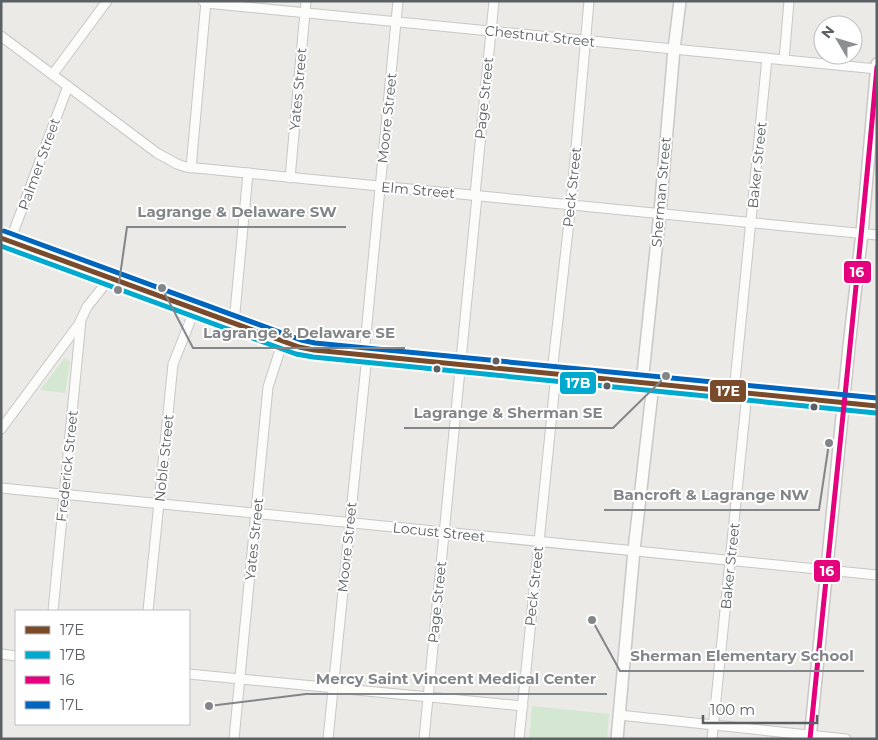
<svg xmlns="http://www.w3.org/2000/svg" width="878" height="740" font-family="Montserrat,sans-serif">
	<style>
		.green { fill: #d4e8d1 }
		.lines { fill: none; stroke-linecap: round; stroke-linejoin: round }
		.street-casing { stroke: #c7c7c6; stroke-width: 11 }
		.secondary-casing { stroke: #c8c8c8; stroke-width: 14 }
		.street { stroke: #fcfcfb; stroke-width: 9 }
		.secondary { stroke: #fcfcfb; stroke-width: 11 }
		.bus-1-casing { stroke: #fff; stroke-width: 9 }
		.bus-2-casing { stroke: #fff; stroke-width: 9 }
		.bus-3-casing { stroke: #fff; stroke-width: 9 }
		.bus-4-casing { stroke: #fff; stroke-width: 9 }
		.bus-1 { stroke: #7a4b2a; stroke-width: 5 }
		.bus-2 { stroke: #00a9ce; stroke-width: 5 }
		.bus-3 { stroke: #e5007d; stroke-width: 5 }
		.bus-4 { stroke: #0065bd; stroke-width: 5 }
		.bus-dot { fill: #5b6064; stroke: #fff; stroke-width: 2 }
		.labels { text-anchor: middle; stroke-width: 4; stroke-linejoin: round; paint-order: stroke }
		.street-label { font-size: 14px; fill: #5b6064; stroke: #fff }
		.leader { fill: none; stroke: #838689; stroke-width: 2 }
		.callout-dot { fill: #838689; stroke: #fff; stroke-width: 2 }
		.callout-label { font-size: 15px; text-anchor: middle; font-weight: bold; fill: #838689; stroke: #fff; stroke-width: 4; stroke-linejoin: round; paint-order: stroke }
		.line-badge { stroke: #fff; stroke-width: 2 }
		.badge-label { font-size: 14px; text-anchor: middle; font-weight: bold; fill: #fff }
	</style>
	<rect width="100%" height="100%" fill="#ebeae6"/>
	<!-- green -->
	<g class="green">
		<polygon points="65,358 70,362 65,393 40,390"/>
		<polygon points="532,706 609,714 607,739 529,739"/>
	</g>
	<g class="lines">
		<defs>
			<g id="street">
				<polyline points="203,1 206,3 877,69"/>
				<polyline points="1,36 157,153 177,164 186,167 877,235"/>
				<polyline points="784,60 789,1"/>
				<polyline points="53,74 107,1"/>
				<polyline points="191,168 206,1"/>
				<polyline points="290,178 306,1"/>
				<polyline points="475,195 494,1"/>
				<polyline points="10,241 68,86"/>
				<polyline points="234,323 248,173"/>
				<polyline points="364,355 398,1"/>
				<polyline points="552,373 571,204 589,1"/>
				<polyline points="734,392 767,58"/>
				<polyline points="1,429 79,324 87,307 110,278"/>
				<polyline points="1,488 877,575"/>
				<polyline points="53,611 81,320"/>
				<polyline points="148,611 173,364 195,309"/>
				<polyline points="1,654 16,656"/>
				<polyline points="189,674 523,706"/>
				<polyline points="619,715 846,739"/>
				<polyline points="234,739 268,387 283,341"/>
				<polyline points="328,739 367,355"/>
				<polyline points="424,739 477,196"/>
				<polyline points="519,739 556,374"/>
				<polyline points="712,739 747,393"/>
			</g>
			<g id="secondary">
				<polyline points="1,238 234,323 299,347 314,350 877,406"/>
				<polyline points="642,383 660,212 674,49 680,1"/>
				<polyline points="617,739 634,550 653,384"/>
				<polyline points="810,739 849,346 862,233 877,64"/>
			</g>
		</defs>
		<!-- street casing -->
		<use href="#street" class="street-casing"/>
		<!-- secondary casing -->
		<use href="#secondary" class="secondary-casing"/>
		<!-- street -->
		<use href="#street" class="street"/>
		<!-- secondary -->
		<use href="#secondary" class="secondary"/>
		<defs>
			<polyline id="bus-1" points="1,238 299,347 314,350 877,406"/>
			<polyline id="bus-2" points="1,246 296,354 313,357 876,413"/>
			<path id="bus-3" d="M810,739C832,515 857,291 877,67"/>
			<polyline id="bus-4" points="4,231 301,340 315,343 877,398"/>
		</defs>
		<!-- bus-1 casing -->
		<use href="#bus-1" class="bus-1-casing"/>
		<!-- bus-2 casing -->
		<use href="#bus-2" class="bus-2-casing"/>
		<!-- bus-3 casing -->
		<use href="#bus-3" class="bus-3-casing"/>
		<!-- bus-4 casing -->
		<use href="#bus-4" class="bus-4-casing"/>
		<!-- bus-1 -->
		<use href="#bus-1" class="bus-1"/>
		<!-- bus-2 -->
		<use href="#bus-2" class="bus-2"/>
		<!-- bus-3 -->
		<use href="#bus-3" class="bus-3"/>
		<!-- bus-4 -->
		<use href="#bus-4" class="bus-4"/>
	</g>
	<!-- markers -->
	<g class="bus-dot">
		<circle cx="496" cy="361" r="4.5"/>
		<circle cx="437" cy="369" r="4.5"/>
		<circle cx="607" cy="386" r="4.5"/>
		<circle cx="814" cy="407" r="4.5"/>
	</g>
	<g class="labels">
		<!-- street labels -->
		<g class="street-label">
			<text transform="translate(540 36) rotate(6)" y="5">Chestnut Street</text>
			<text transform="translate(298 89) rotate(-85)" y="5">Yates Street</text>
			<text transform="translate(484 98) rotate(-84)" y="5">Page Street</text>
			<text transform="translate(387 118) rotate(-84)" y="5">Moore Street</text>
			<text transform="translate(39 164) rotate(-70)" y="5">Palmer Street</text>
			<text transform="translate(757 165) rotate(-84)" y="5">Baker Street</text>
			<text transform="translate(572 187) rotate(-84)" y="5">Peck Street</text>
			<text transform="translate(418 190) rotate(5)" y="5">Elm Street</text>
			<text transform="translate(661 192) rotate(-85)" y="5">Sherman Street</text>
			<text transform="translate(164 458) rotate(-84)" y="5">Noble Street</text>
			<text transform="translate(67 466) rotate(-84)" y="5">Frederick Street</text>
			<text transform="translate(439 532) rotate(6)" y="5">Locust Street</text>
			<text transform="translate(254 539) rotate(-84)" y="5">Yates Street</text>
			<text transform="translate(347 547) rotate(-84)" y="5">Moore Street</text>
			<text transform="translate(730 566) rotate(-84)" y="5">Baker Street</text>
			<text transform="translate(534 586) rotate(-84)" y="5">Peck Street</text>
			<text transform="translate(437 602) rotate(-84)" y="5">Page Street</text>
		</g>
	</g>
	<!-- callouts -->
	<path class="leader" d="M118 290L127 227H346M162 288L193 348H405M666 376L613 428H404M829 443L819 510H604M592 620L620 671H864M209 706L306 694H607"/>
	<g class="callout-dot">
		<circle cx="118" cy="290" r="5"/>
		<circle cx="162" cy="288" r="5"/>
		<circle cx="666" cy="376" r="5"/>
		<circle cx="829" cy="443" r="5"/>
		<circle cx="592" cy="620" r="5"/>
		<circle cx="209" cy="706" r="5"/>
	</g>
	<g class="callout-label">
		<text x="237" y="217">Lagrange &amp; Delaware SW</text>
		<text x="299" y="338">Lagrange &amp; Delaware SE</text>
		<text x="508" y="418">Lagrange &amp; Sherman SE</text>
		<text x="711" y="500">Bancroft &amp; Lagrange NW</text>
		<text x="742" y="661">Sherman Elementary School</text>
		<text x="456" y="684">Mercy Saint Vincent Medical Center</text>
	</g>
	<g class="line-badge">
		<rect x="843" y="260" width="29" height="24" rx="5" fill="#e5007d"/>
		<rect x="559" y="371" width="38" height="24" rx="5" fill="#00a9ce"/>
		<rect x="709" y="379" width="38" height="24" rx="5" fill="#7a4b2a"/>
		<rect x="813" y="559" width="28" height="24" rx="5" fill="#e5007d"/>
	</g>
	<g class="badge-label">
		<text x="857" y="277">16</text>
		<text x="578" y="388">17B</text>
		<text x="728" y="396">17E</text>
		<text x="827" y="576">16</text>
	</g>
	<!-- border -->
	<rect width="878" height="740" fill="none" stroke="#5b6064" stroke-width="5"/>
	<!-- legend -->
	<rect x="15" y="610" width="175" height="115" fill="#ffffff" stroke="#bdbfc1"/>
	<rect x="25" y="626" width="25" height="8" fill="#7a4b2a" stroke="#bdbfc1"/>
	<text x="60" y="635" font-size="15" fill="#5b6064">17E</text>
	<rect x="25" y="651" width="25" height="8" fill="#00a9ce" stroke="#bdbfc1"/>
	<text x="60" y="660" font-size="15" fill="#5b6064">17B</text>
	<rect x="25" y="676" width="25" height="8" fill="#e5007d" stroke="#bdbfc1"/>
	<text x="60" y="685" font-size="15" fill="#5b6064">16</text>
	<rect x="25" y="701" width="25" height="8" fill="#0065bd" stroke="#bdbfc1"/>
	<text x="60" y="710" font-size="15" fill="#5b6064">17L</text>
	<!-- north arrow -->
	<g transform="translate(838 40) rotate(308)"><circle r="24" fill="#ffffff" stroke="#bdbfc1"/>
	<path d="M0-4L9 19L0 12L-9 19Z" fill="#8d9092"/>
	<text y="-8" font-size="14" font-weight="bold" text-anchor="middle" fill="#5b6064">N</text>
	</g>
	<!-- scale -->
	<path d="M703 715v8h114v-8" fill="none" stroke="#5b6064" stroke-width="2.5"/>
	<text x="710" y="715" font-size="15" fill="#5b6064" stroke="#ffffff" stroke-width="4" paint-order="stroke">100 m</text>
</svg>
